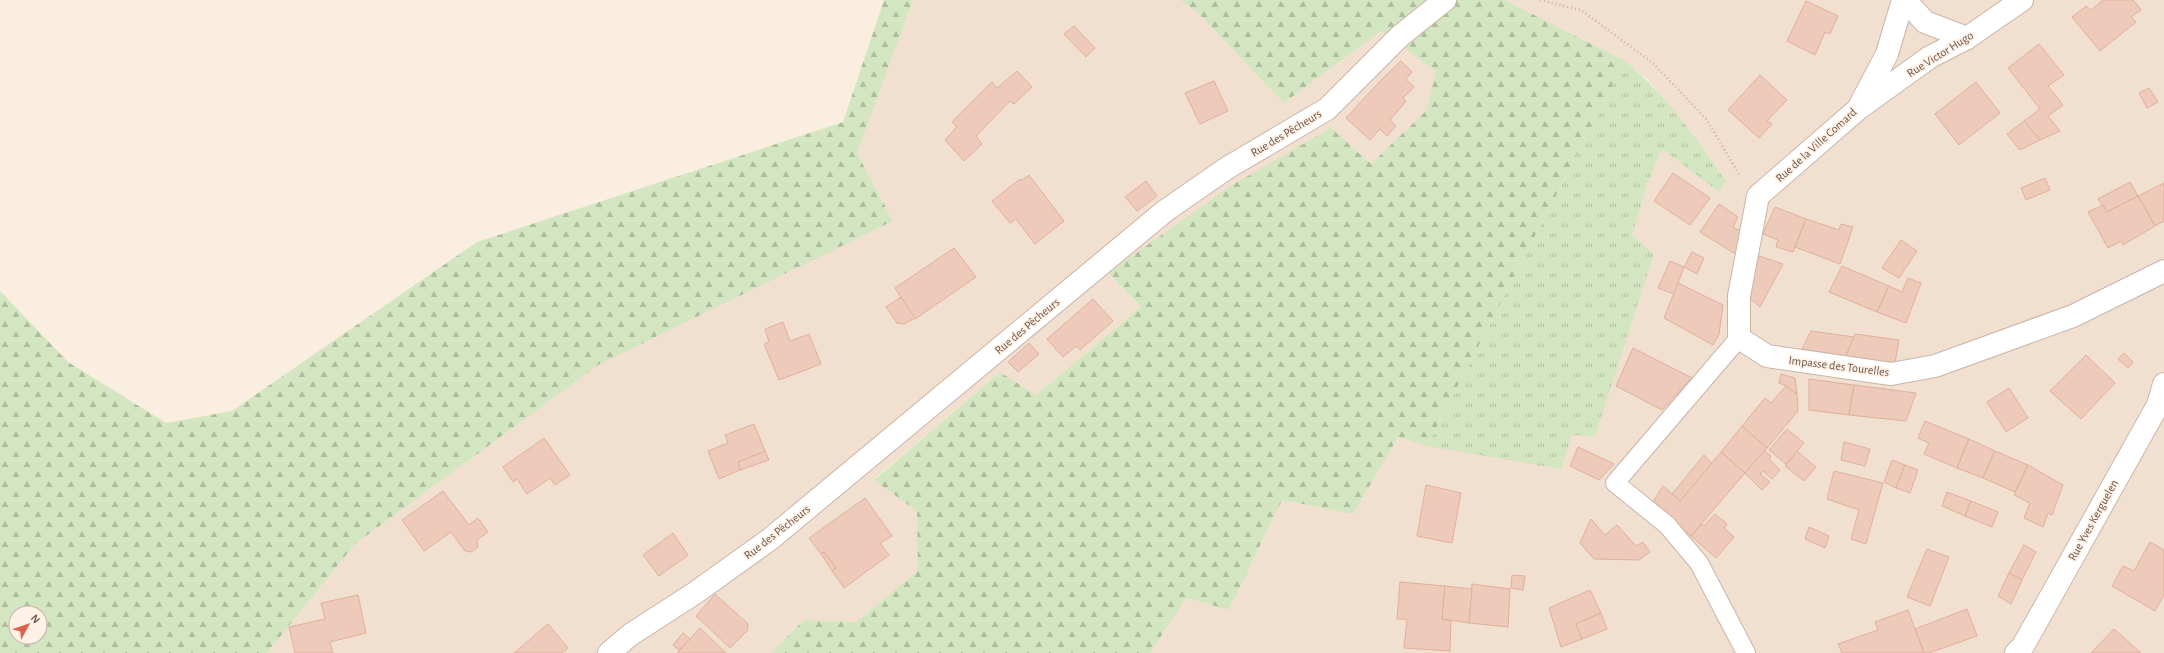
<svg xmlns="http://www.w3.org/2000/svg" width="2164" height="653" font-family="'Alegreya Sans',sans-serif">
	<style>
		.residential { fill: #f1dfd0 }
		.grass { fill: url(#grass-tufts) }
		.forest { fill: url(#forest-firs); fill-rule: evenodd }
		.building { fill: #eecaba; stroke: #dfb09c }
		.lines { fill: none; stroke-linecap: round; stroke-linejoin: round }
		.service-casing { stroke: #cab5a9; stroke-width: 20 }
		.minor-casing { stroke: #cab5a9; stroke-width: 24 }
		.tertiary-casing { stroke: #cab5a9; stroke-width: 24 }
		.path { stroke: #d2ae9e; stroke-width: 2.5; stroke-dasharray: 1 3; stroke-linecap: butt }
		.service { stroke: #fff; stroke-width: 18 }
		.minor { stroke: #fff; stroke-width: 22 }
		.tertiary { stroke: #fff; stroke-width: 22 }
		.labels { text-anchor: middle; stroke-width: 3.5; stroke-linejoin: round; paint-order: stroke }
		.street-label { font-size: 12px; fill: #6f544a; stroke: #fef2e6 }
	</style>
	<defs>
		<pattern id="grass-tufts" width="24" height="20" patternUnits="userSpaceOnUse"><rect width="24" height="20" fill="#d3e6c1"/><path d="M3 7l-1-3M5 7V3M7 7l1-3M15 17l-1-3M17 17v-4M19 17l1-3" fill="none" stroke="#afbd9f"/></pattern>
		<pattern id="forest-firs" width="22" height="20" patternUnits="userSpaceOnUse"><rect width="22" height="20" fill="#d3e6c1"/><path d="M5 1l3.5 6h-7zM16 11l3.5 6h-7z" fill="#afbd9f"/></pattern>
	</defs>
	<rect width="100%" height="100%" fill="#faeee1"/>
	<!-- residential -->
	<g class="residential">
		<polygon points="913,0 1180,0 1197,12 1284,103 1381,31 1437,71 1427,111 1371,164 1108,274 1141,307 1036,395 1000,372 874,479 917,511 919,571 856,622 804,620 771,653 267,653 355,544 598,364 893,221 857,153"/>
		<polygon points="1505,0 2164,0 2164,653 1150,653 1186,598 1229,610 1282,500 1353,513 1398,437 1427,446 1631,235 1647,185 1662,149 1719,191 1726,181 1690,130 1648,79 1625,61"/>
	</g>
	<!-- grass -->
	<path class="grass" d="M1625,61C1666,94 1696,138 1726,181L1719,192L1662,149L1647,185L1632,235L1654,254L1595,436L1572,435L1561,469L1427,446Z"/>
	<!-- forest -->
	<g class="forest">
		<path d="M884,0H913L857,153L893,221L598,365L355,544L267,653H0V291L68,362L166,423L232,411L477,242L843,122ZM16,613H40V637H16Z"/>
		<polygon points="1180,0 1505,0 1625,61 1427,446 1398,437 1353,514 1282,500 1229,610 1186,598 1150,653 771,653 804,620 856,622 918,571 917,511 874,480 1000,372 1036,395 1141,307 1108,273 1232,185 1331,128 1371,164 1427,110 1436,71 1381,31 1284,103 1197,12"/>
	</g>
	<!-- building -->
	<g class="building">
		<polygon points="2103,0 2133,0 2141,10 2131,17 2136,22 2100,51 2072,17 2086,6 2091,10"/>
		<polygon points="1806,1 1838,16 1830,34 1825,32 1815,55 1787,41"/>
		<polygon points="1074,26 1095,48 1086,57 1064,34"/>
		<polygon points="2039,44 2064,75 2048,86 2063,105 2048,116 2060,131 2040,140 2024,121 2040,109 2008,68"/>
		<polygon points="1401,61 1412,72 1406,79 1414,87 1403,98 1406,101 1390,120 1396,126 1387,136 1380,129 1370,140 1346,118 1382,79"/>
		<polygon points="1017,71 1032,87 1014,104 1010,101 976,136 982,144 964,161 945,140 957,127 952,122 992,82 997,88"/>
		<polygon points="1760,75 1787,100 1767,121 1772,124 1759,138 1728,110"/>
		<polygon points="1214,81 1228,111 1200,124 1185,93"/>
		<polygon points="1976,82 2000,113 1959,145 1935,114"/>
		<polygon points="2149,88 2158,102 2147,108 2139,93"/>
		<polygon points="2024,121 2040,140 2020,150 2007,134"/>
		<polygon points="1673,173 1710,198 1690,225 1654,201"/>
		<polygon points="1029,175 1064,221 1035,244 1016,219 1010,223 992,201 1020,179 1021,181"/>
		<polygon points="2045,178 2050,190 2026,200 2021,188"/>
		<polygon points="1146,181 1157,196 1137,211 1125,197"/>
		<polygon points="2130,182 2138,196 2107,212 2098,199"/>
		<polygon points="2164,183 2164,221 2155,226 2138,196"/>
		<polygon points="2138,196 2155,226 2123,245 2121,241 2108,248 2088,212 2103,205 2107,212"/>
		<polygon points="1719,204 1738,217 1733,227 1748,236 1737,255 1700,232"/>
		<polygon points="1775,207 1806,219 1793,252 1776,247 1778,240 1763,234"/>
		<polygon points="1806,219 1839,230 1841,224 1853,227 1840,264 1795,247"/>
		<polygon points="1901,240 1917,251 1899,278 1882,268"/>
		<polygon points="954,248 976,277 915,319 895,288"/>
		<polygon points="1692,252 1704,258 1697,274 1684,267"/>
		<polygon points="1759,256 1783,264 1760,307 1745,294"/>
		<polygon points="1670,261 1684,267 1674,294 1658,288"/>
		<polygon points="1842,266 1889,286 1877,312 1829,292"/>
		<polygon points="1908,278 1921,283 1906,323 1877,312 1889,286 1902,292"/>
		<polygon points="1678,283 1723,305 1719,334 1713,345 1664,318"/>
		<polygon points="901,297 915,318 904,324 897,323 886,307"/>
		<polygon points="1093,299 1113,321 1080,350 1076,346 1063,357 1047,339"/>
		<polygon points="783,322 790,341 809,334 821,364 779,380 764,344 769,342 765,329"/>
		<polygon points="1811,331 1854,337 1846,356 1802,349"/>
		<polygon points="1855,334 1899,340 1895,363 1846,356"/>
		<polygon points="1029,343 1039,354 1018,372 1008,362"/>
		<polygon points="1633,348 1692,378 1662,410 1616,386"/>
		<polygon points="2124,353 2133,362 2128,368 2118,359"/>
		<polygon points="2086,355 2115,383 2081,419 2050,391"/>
		<polygon points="1781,374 1795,378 1797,394 1786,386 1779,383"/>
		<polygon points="1809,379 1854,385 1849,415 1809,410"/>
		<polygon points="1854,385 1916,393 1906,421 1849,415"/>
		<polygon points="1786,386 1797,394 1798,411 1767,448 1742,426 1765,398 1771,403"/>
		<polygon points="2009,388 2028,418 2006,432 1987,402"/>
		<polygon points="1925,421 1969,439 1957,468 1924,454 1929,443 1918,438"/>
		<polygon points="754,424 765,451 738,462 740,470 719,479 708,451 728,443 725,435"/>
		<polygon points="1742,426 1767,448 1745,473 1721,452"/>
		<polygon points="1787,429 1804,443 1786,464 1769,450"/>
		<polygon points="544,438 570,475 555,485 550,478 527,494 517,479 513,482 503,467"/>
		<polygon points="1969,439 1995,451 1983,478 1957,468"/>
		<polygon points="1844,442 1870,449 1865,466 1841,460"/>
		<polygon points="1578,447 1614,464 1599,480 1570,466"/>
		<polygon points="765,451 769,460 740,470 738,462"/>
		<polygon points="1764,451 1771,456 1769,459 1780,470 1772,479 1763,471 1760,474 1770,482 1762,490 1745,473"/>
		<polygon points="1797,451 1816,467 1804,481 1785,466"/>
		<polygon points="1995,451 2028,465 2015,492 1983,478"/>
		<polygon points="1721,452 1745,473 1691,536 1653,502 1663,486 1680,501"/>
		<polygon points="1704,455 1712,463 1680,501 1672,494"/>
		<polygon points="1892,460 1905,465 1896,488 1884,482"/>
		<polygon points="1905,465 1918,470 1910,493 1896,488"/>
		<polygon points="2028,465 2063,485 2052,515 2048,513 2043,527 2024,518 2030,503 2014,495"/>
		<polygon points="1834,471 1883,483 1866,544 1851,539 1859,510 1827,499"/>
		<polygon points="1426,485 1461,493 1452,543 1417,536"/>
		<polygon points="443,491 469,525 478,518 488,532 477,540 478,547 471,552 465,551 451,532 424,551 402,520"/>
		<polygon points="1947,492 1971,501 1965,516 1942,506"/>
		<polygon points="865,498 892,536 880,543 889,555 844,588 832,571 836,568 824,552 821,554 809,538"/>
		<polygon points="1971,501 1998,512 1992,527 1965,516"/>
		<polygon points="1715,514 1727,524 1724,528 1734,537 1716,558 1691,536 1702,524 1704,526"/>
		<polygon points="1591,519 1605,535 1617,525 1636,546 1643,542 1650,552 1639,560 1594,559 1580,543"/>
		<polygon points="1809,527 1829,536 1825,548 1805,539"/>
		<polygon points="673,533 688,555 659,576 643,555"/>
		<polygon points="2150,542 2164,550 2164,595 2155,611 2112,586 2123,566 2134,571"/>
		<polygon points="2024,545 2036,552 2022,580 2009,573"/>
		<polygon points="1927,549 1949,557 1930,606 1907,597"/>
		<polygon points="824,552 836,568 832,571 821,554"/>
		<polygon points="2009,573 2022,580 2011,604 1998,596"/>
		<polygon points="1512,575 1525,576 1523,590 1511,588"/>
		<polygon points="1400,582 1445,586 1442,619 1451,621 1450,651 1404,648 1407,619 1397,619"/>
		<polygon points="1472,584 1510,589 1508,627 1469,623"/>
		<polygon points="1445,586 1472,589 1469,623 1442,619"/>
		<polygon points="1590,590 1601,613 1576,624 1582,639 1561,647 1549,608"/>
		<polygon points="715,594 748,624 747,631 730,648 696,616"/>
		<polygon points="358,595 366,633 330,642 333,653 295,653 289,627 325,619 321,603"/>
		<polygon points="1967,609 1977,636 1929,653 1924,653 1915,629"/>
		<polygon points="1908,610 1924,653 1842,653 1838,644 1878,630 1875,622"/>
		<polygon points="1601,613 1607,629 1582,639 1576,624"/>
		<polygon points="548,624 568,648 562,653 514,653"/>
		<polygon points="700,628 726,653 677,653"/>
		<polygon points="2114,629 2141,653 2091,653"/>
		<polygon points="683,633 690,639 679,650 673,645"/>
	</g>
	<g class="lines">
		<defs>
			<polyline id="service" points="1739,338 1615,483 1667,525 1699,563 1746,653"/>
			<g id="minor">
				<polyline points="1903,0 1887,54 1858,109 1758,196 1739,296 1739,338 1767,356 1891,374 1935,366 2073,316 2164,271"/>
				<polyline points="1905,0 1925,22 1967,38"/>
				<polyline points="1862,106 1930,57 1967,38 2022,0"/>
				<polyline points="2016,653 2023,646 2158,405 2164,384"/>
			</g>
			<polyline id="tertiary" points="609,653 630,635 695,593 769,540 1165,211 1227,168 1327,109 1400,36 1445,0"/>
		</defs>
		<!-- service casing -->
		<use href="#service" class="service-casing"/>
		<!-- minor casing -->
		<use href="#minor" class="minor-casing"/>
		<!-- tertiary casing -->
		<use href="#tertiary" class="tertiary-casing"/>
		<!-- path -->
		<polyline class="path" points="1540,0 1581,10 1654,64 1707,120 1740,176"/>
		<!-- service -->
		<use href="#service" class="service"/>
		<!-- minor -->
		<use href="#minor" class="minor"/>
		<!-- tertiary -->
		<use href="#tertiary" class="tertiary"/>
	</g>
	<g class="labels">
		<!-- street labels -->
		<g class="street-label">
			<text transform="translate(1940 54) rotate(-32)" y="4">Rue Victor Hugo</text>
			<text transform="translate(1286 133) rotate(-31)" y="4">Rue des Pêcheurs</text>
			<text transform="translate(1816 145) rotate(-42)" y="4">Rue de la Ville Comard</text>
			<text transform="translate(1027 326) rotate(-40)" y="4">Rue des Pêcheurs</text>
			<text transform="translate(1839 366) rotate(7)" y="4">Impasse des Tourelles</text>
			<text transform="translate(2093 520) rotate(-61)" y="4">Rue Yves Kerguelen</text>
			<text transform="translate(777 532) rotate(-38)" y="4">Rue des Pêcheurs</text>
		</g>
	</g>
	<!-- north arrow -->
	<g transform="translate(28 625) rotate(50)"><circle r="19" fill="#fef2e6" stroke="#c5b3a8"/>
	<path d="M0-3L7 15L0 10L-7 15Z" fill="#dd614c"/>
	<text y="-6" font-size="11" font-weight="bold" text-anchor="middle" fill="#6f544a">N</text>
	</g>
</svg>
